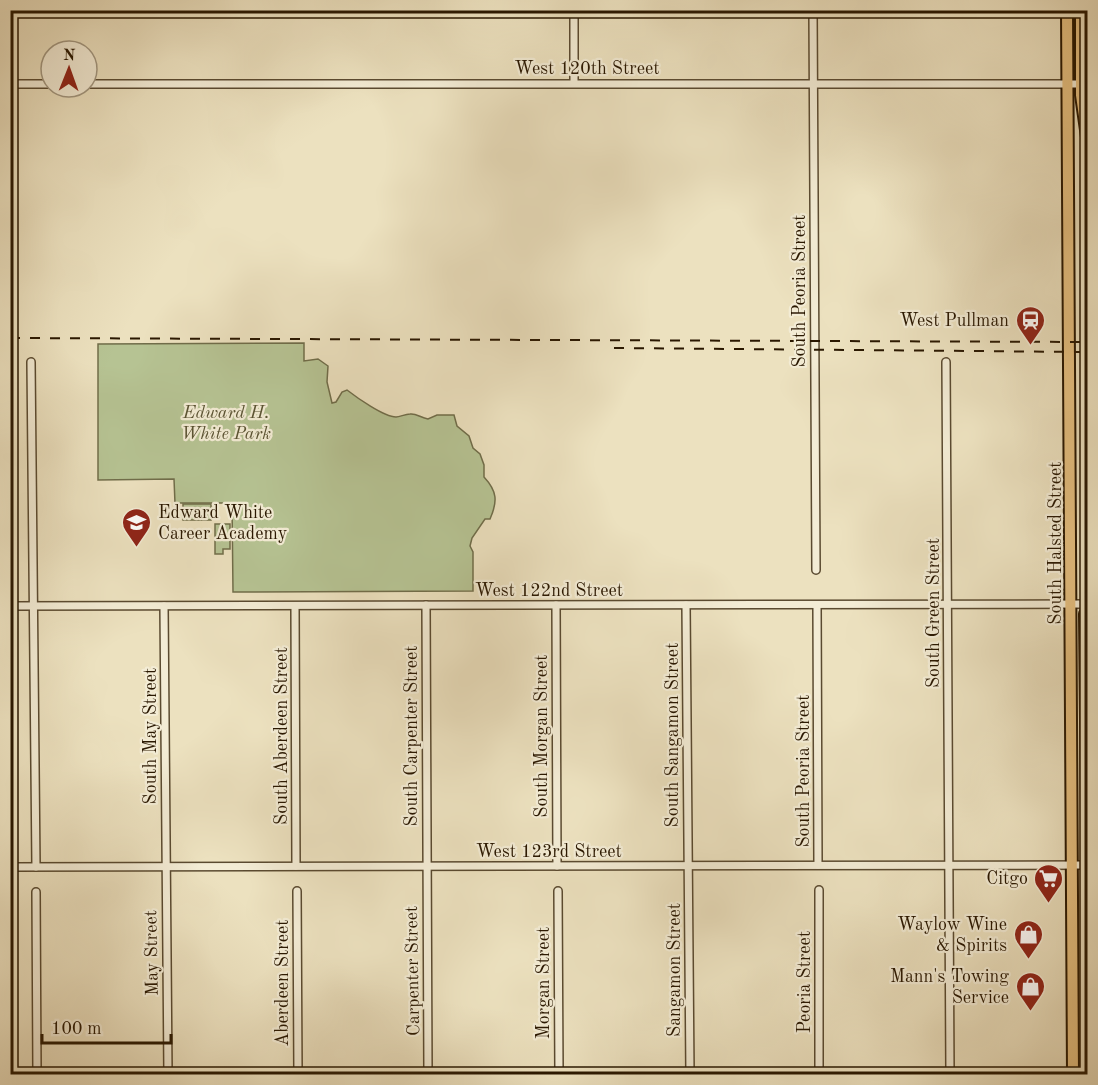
<svg xmlns="http://www.w3.org/2000/svg" width="1098" height="1085" font-family="'Old Standard TT',serif">
	<style>
		.green { fill: #b6c393; stroke: #706d4a; stroke-width: 1.5 }
		.lines { fill: none; stroke-linecap: round; stroke-linejoin: round }
		.street-casing { stroke: #5a4a30; stroke-width: 10 }
		.primary-casing { stroke: #291700; stroke-width: 14 }
		.street { stroke: #f3ecd5; stroke-width: 7 }
		.primary { stroke: #e6c080; stroke-width: 10 }
		.rail { stroke: #291700; stroke-width: 2; stroke-dasharray: 10 10; stroke-linecap: butt }
		.labels { text-anchor: middle; stroke-width: 4.5; stroke-linejoin: round; paint-order: stroke }
		.street-label { font-size: 18px; fill: #291700; stroke: #f3ecd5 }
		.poi-label { font-size: 18px; fill: #291700; stroke: #f3ecd5; text-anchor: end }
		.park-label { font-size: 18px; font-style: italic; fill: #5a5333; stroke: #f3ecd5 }
	</style>
	<rect width="100%" height="100%" fill="#ece1bf"/>
	<filter id="stains"><feTurbulence type="fractalNoise" baseFrequency=".00333" numOctaves="4"/><feColorMatrix values="0 0 0 0 .2 0 0 0 0 .09 0 0 0 0 .02 0 0 0 .5 -.17"/></filter>
	<radialGradient id="worn" r=".72"><stop offset=".6" stop-color="#630" stop-opacity="0"/><stop offset="1" stop-color="#630" stop-opacity=".3"/></radialGradient>
	<!-- green -->
	<g class="green">
		<path d="M304,343V361L318,359L328,366L327,382L332,403L336,402L342,392L347,390C356,397 384,417 396,417C400,417 405,414 410,414C416,413 421,418 428,419L437,415H454L457,426L469,436L473,448L480,454L484,465V477C497,491 498,501 490,519H485L472,538L470,546L473,552V591L233,592L232,503H175L174,479L98,480V344Z"/>
		<rect x="183" y="504" width="28" height="16"/>
		<polygon points="215,524 230,524 230,549 223,549 223,554 215,554"/>
	</g>
	<g class="lines">
		<defs>
			<g id="street">
				<polyline points="574,10 574,83"/>
				<polyline points="813,10 816,570"/>
				<polyline points="10,84 51,84"/>
				<polyline points="87,84 1088,84"/>
				<polyline points="31,362 36,867"/>
				<polyline points="946,362 950,1074"/>
				<polyline points="426,605 428,1074"/>
				<polyline points="556,605 557,866"/>
				<polyline points="686,605 690,1074"/>
				<polyline points="817,605 818,865"/>
				<polyline points="10,606 1088,604"/>
				<polyline points="164,606 168,1074"/>
				<polyline points="295,606 296,866"/>
				<polyline points="10,867 1088,865"/>
				<polyline points="819,890 819,1074"/>
				<polyline points="297,891 298,1074"/>
				<polyline points="558,891 559,1074"/>
				<polyline points="36,892 37,1074"/>
			</g>
			<g id="primary">
				<polyline points="1067,10 1073,1074"/>
				<polyline points="1081,10 1081,95 1087,137 1088,199"/>
				<polyline points="1088,610 1085,614 1088,931"/>
			</g>
		</defs>
		<!-- street casing -->
		<use href="#street" class="street-casing"/>
		<!-- primary casing -->
		<use href="#primary" class="primary-casing"/>
		<!-- street -->
		<use href="#street" class="street"/>
		<!-- primary -->
		<use href="#primary" class="primary"/>
		<!-- rail -->
		<g class="rail">
			<polyline points="10,338 1088,342"/>
			<polyline points="614,348 1088,352"/>
		</g>
	</g>
	<!-- icons -->
	<defs>
		<symbol id="station-pin" viewBox="-11 -11 22 30"><path d="M0 17L-7.5 6A9.5 9.5 0 1 1 7.5 6Z" fill="#8f2418" stroke="#f3ecd5"/><path d="M-3-6H3Q5-6 5-4V2Q5 4 3 4L4.5 6H3L1.5 4h-3L-3 6H-4.5L-3 4Q-5 4-5 2V-4Q-5-6-3-6ZM-3.5-4v3h7v-3ZM-3.5 1v1.5H-2V1ZM2 1v1.5H3.5V1Z" fill="#fff"/></symbol>
		<symbol id="school-pin" viewBox="-11 -11 22 30"><path d="M0 17L-7.5 6A9.5 9.5 0 1 1 7.5 6Z" fill="#8f2418" stroke="#f3ecd5"/><path d="M0-5L7-2L0 1L-7-2ZM-4 1L0 2.5L4 1V4Q0 6-4 4Z" fill="#fff"/></symbol>
		<symbol id="supermarket-pin" viewBox="-11 -11 22 30"><path d="M0 17L-7.5 6A9.5 9.5 0 1 1 7.5 6Z" fill="#8f2418" stroke="#f3ecd5"/><path d="M-6-5.5h2.5l.6 2H6L4.5 2H-2.5L-4.4-4H-6ZM-1.5 3.2a1.3 1.3 0 1 0 .1 0ZM3 3.2a1.3 1.3 0 1 0 .1 0Z" fill="#fff"/></symbol>
		<symbol id="shop-pin" viewBox="-11 -11 22 30"><path d="M0 17L-7.5 6A9.5 9.5 0 1 1 7.5 6Z" fill="#8f2418" stroke="#f3ecd5"/><path d="M-5-2.5h2.3a2.7 3.5 0 0 1 5.4 0H5L5.5 6h-11ZM-1.5-2.5h3a1.5 2.3 0 0 0-3 0Z" fill="#fff"/></symbol>
	</defs>
	<g fill-rule="evenodd">
		<use href="#station-pin" x="1014" y="304" width="33" height="45"/>
		<use href="#school-pin" x="120" y="506" width="33" height="45"/>
		<use href="#supermarket-pin" x="1032" y="862" width="33" height="45"/>
		<use href="#shop-pin" x="1012" y="918" width="33" height="45"/>
		<use href="#shop-pin" x="1014" y="970" width="33" height="45"/>
	</g>
	<g class="labels">
		<!-- street labels -->
		<g class="street-label">
			<text x="587" y="74">West 120th Street</text>
			<text transform="translate(799 291) rotate(-90)" y="6">South Peoria Street</text>
			<text transform="translate(1055 543) rotate(-90)" y="6">South Halsted Street</text>
			<text x="549" y="596">West 122nd Street</text>
			<text transform="translate(933 613) rotate(-90)" y="6">South Green Street</text>
			<text transform="translate(672 735) rotate(-90)" y="6">South Sangamon Street</text>
			<text transform="translate(150 736) rotate(-90)" y="6">South May Street</text>
			<text transform="translate(281 736) rotate(-90)" y="6">South Aberdeen Street</text>
			<text transform="translate(411 736) rotate(-90)" y="6">South Carpenter Street</text>
			<text transform="translate(541 736) rotate(-90)" y="6">South Morgan Street</text>
			<text transform="translate(803 771) rotate(-90)" y="6">South Peoria Street</text>
			<text x="549" y="857">West 123rd Street</text>
			<text transform="translate(151 953) rotate(-91)" y="6">May Street</text>
			<text transform="translate(674 970) rotate(-90)" y="6">Sangamon Street</text>
			<text transform="translate(412 971) rotate(-91)" y="6">Carpenter Street</text>
			<text transform="translate(804 982) rotate(-90)" y="6">Peoria Street</text>
			<text transform="translate(282 983) rotate(-90)" y="6">Aberdeen Street</text>
			<text transform="translate(543 983) rotate(-90)" y="6">Morgan Street</text>
		</g>
		<!-- poi labels -->
		<g class="poi-label">
			<text x="1009" y="326">West Pullman</text>
			<text x="158" y="518" text-anchor="start">Edward White<tspan x="158" dy="21">Career Academy</tspan></text>
			<text x="1028" y="884">Citgo</text>
			<text x="1007" y="930">Waylow Wine<tspan x="1007" dy="21">&amp; Spirits</tspan></text>
			<text x="1009" y="982">Mann's Towing<tspan x="1009" dy="21">Service</tspan></text>
		</g>
		<!-- park labels -->
		<g class="park-label">
			<text x="226" y="418">Edward H.<tspan x="226" dy="21">White Park</tspan></text>
		</g>
	</g>
	<!-- margin -->
	<rect width="1098" height="1085" fill="none" stroke="#ece1bf" stroke-width="36"/>
	<rect x="12" y="12" width="1074" height="1061" fill="none" stroke="#291700" stroke-width="3"/>
	<rect x="18" y="18" width="1062" height="1049" fill="none" stroke="#291700" stroke-width="1.5"/>
	<!-- north arrow -->
	<g transform="translate(69 69) rotate(1)"><circle r="28" fill="#f3ecd5" stroke="#a29780" stroke-width="1.5"/>
	<path d="M0-4.5L10 22L0 15L-10 22Z" fill="#8f2418"/>
	<text y="-9" font-size="16" font-weight="bold" text-anchor="middle" fill="#291700">N</text>
	</g>
	<!-- scale -->
	<path d="M42 1034v9h129v-9" fill="none" stroke="#291700" stroke-width="3"/>
	<text x="51" y="1034" font-size="18" fill="#291700" stroke="#f3ecd5" stroke-width="4.5" paint-order="stroke">100 m</text>
	<rect width="100%" height="100%" filter="url(#stains)"/>
	<rect width="100%" height="100%" fill="url(#worn)"/>
</svg>
